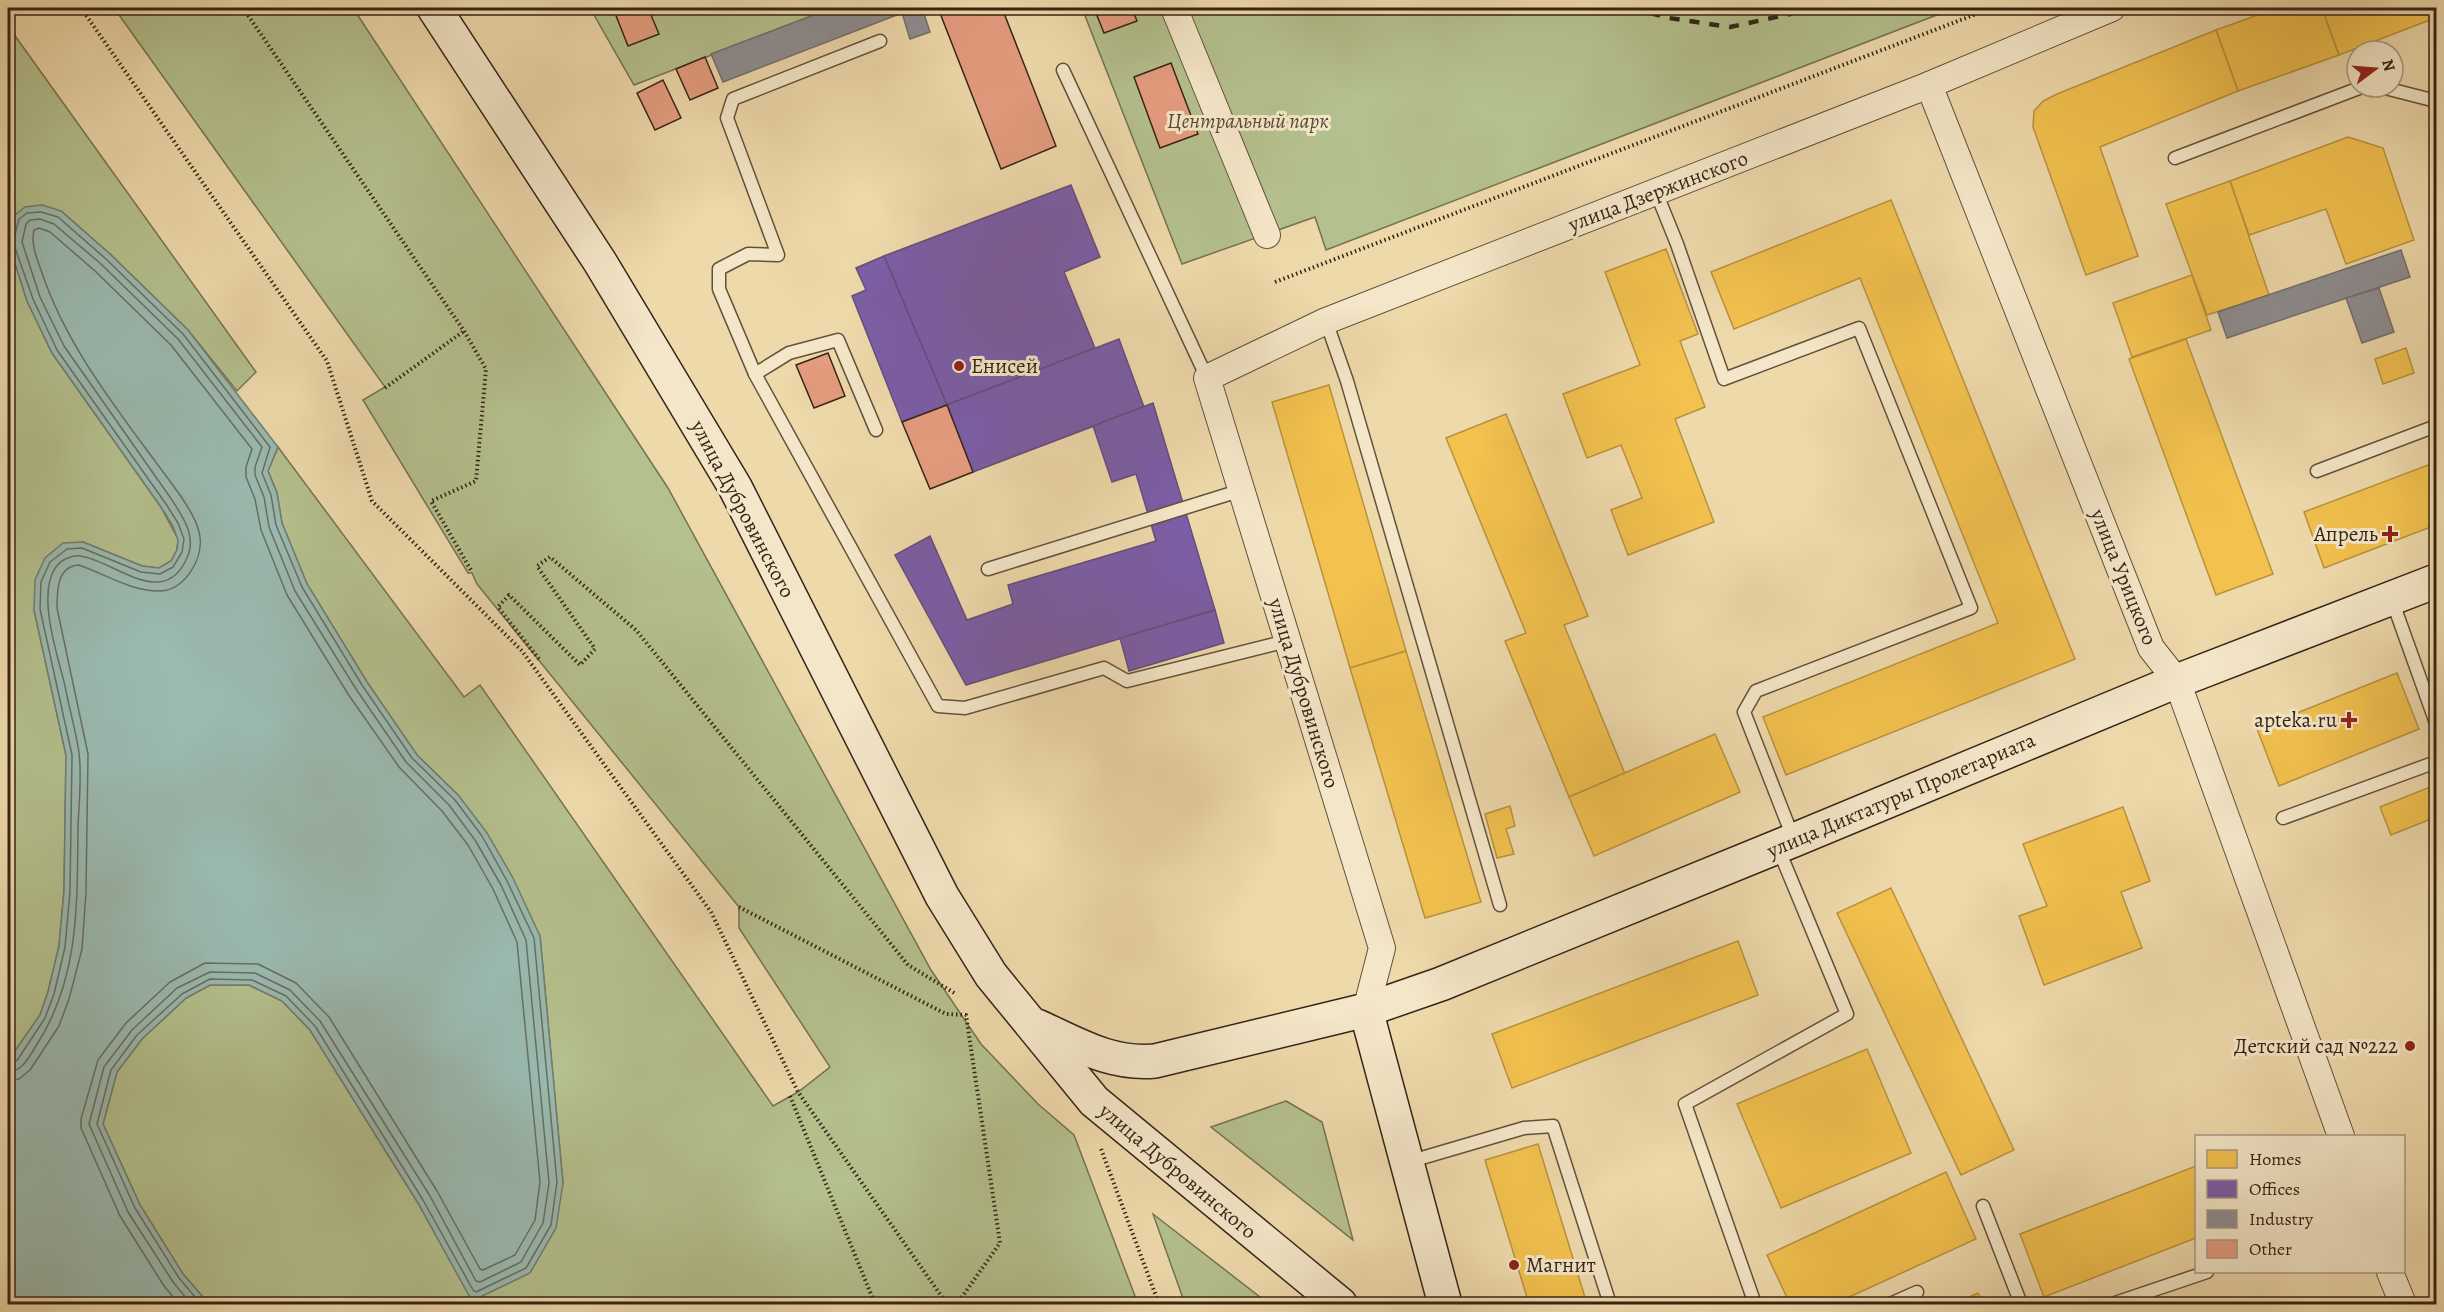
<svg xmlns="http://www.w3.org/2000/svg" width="2444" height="1312" font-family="Alegreya,serif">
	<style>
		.green { fill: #b4c08d; stroke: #747252; stroke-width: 1.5 }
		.water { fill: #9ab9af; stroke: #727d72; stroke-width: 1.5 }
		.homes { fill: #f2c14e; stroke: #b9923e; stroke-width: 1.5 }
		.offices { fill: #7b5ea7; stroke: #664d7c; stroke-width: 1.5 }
		.industry { fill: #8d8d92; stroke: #736e6d; stroke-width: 1.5 }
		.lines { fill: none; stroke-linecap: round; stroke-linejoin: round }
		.shore { stroke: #686e63; stroke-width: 1.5 }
		.building { fill: #e59c7f; stroke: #352417; stroke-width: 1.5 }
		.lane-casing { stroke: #63513c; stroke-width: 15 }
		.street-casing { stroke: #63513c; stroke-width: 28 }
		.secondary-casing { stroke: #352417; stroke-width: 36 }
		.path { stroke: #352417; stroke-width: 4; stroke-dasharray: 1.5 3; stroke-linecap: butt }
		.lane { stroke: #f4e6c8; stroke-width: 12 }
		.street { stroke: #f4e6c8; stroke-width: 26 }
		.secondary { stroke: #f4e6c8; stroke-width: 33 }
		.rail { stroke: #352417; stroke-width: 4.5; stroke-dasharray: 10 10; stroke-linecap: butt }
		.poi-dot { fill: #8f2418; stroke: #f4e6c8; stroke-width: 2 }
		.labels { text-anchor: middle; stroke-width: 6; stroke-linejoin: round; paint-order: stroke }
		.park-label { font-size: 21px; font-style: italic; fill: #554b34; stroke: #f4e6c8 }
		.street-label { font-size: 21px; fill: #352417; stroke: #f4e6c8 }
		.poi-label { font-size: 21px; fill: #352417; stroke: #f4e6c8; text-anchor: end }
	</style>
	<rect width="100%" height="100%" fill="#eed9ab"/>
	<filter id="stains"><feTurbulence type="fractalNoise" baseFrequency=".00333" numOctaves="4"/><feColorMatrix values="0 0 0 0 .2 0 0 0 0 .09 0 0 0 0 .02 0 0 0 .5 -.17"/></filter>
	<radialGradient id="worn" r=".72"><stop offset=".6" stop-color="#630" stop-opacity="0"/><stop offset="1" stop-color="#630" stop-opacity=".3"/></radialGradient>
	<!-- green -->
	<g class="green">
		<polygon points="114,8 353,8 668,488 931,970 981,1044 1038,1104 1074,1135 1138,1304 209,1304 183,1274 140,1205 103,1124 117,1072 142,1039 186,998 210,985 249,985 282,1001 310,1030 418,1203 472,1300 563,1183 540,936 459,796 417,755 367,682 307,584 282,523 277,493 268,471 278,447 464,697 480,685 773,1106 798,1092 830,1067 739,928 739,907 477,584 472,573 468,573 363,400 385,387"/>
		<polygon points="590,8 833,8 634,85"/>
		<polygon points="1082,8 1955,8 1326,250 1315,217 1182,264"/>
		<polygon points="8,26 256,372 237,391 188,330 110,254 61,211 9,244 27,301 52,353 161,507 178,539 177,550 171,561 159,568 142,566 83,542 34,610 66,755 64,891 59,946 48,992 40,1015 8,1061"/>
		<polygon points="1286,1101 1322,1122 1353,1240 1211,1127"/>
		<polygon points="1153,1214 1269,1304 1185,1304"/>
	</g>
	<!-- water -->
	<polygon class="water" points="42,205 61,211 110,254 188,330 278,447 268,471 277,493 282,523 307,584 367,682 417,755 459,796 487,833 513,878 540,936 563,1183 556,1228 530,1273 472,1301 418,1203 310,1030 282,1001 249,985 210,985 186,998 142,1039 117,1072 103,1124 140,1205 183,1274 209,1304 8,1304 8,1061 40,1015 48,992 59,946 64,891 66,755 34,610 35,580 45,558 63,543 83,542 142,566 159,568 171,561 177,550 178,540 173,526 161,507 52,353 27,301 9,244 14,216 25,207"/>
	<!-- homes -->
	<g class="homes">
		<polygon points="2277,8 2322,8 2339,55 2238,91 2216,30"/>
		<polygon points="2322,8 2436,8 2436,23 2435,18 2339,55"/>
		<polygon points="2216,30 2238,91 2100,147 2138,256 2086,275 2033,127 2034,111 2043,101 2057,94"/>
		<polygon points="2348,137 2383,148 2414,240 2346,264 2326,209 2249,235 2230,181"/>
		<polygon points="2230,181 2269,295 2207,315 2166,204"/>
		<polygon points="1891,200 2075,659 1786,775 1763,717 1998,623 1860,278 1734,329 1711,272"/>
		<polygon points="1666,249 1698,334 1680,341 1705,407 1675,419 1714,522 1628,555 1611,510 1642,498 1621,445 1587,458 1563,394 1640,365 1605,272"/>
		<polygon points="2192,275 2211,330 2132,357 2113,303"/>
		<polygon points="2186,339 2273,574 2216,595 2129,359"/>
		<polygon points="2406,348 2414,373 2383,384 2375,359"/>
		<polygon points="1329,385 1406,651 1350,668 1272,402"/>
		<polygon points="1506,414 1588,616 1564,625 1625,774 1569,797 1505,641 1526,633 1446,438"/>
		<polygon points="2436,462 2436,525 2324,568 2304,512"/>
		<polygon points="1406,651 1481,902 1425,918 1350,668"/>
		<polygon points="2397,673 2419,729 2279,786 2257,729"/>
		<polygon points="1715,734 1740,792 1594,856 1569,797"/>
		<polygon points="2435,785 2436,817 2391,835 2380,807"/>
		<polygon points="1510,806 1515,826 1506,829 1514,854 1497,858 1485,814"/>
		<polygon points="2123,807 2150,881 2121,892 2142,948 2044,985 2019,916 2047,906 2023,844"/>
		<polygon points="1891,888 2014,1150 1961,1175 1837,913"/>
		<polygon points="1738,941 1758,995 1512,1088 1492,1034"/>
		<polygon points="1867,1049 1911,1153 1781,1208 1737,1104"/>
		<polygon points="1538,1144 1587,1304 1529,1304 1485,1160"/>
		<polygon points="2196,1166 2196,1238 2044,1297 2020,1234"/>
		<polygon points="1946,1172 1976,1239 1834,1304 1790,1304 1767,1255"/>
		<polygon points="1978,1293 1984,1304 1954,1304"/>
	</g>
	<!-- offices -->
	<g class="offices">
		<polygon points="1071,185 1100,257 1064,272 1095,348 947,405 884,256"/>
		<polygon points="884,256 947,405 902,422 852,296 866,290 856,268"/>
		<polygon points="1119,339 1144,407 973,472 947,405"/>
		<polygon points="1153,403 1215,610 966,685 895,555 930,536 967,620 1013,604 1008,585 1156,541 1136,474 1112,482 1093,426"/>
		<polygon points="1215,610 1224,643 1129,671 1120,638"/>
	</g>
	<!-- industry -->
	<g class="industry">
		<polygon points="832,8 922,8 930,32 910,39 902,13 723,82 711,54"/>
		<polygon points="2401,250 2410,277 2227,338 2218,312"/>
		<polygon points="2379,288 2394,332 2362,343 2346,298"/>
	</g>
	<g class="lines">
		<!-- shore -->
		<g class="shore">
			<polyline points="8,1065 13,1064 18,1059 45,1018 54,994 65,947 70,892 72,755 40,609 41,582 50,562 67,549 82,548 141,572 160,574 173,567 182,552 184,539 178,523 166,504 57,350 33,299 13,242 19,219 27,213 41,212 58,217 106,259 183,334 270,447 262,473 271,495 276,525 302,587 362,685 412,758 455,800 482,836 507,881 534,938 557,1182 551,1225 526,1268 476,1292 473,1290 423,1200 315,1026 286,996 252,980 210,979 182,994 137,1035 111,1070 97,1124 135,1208 179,1278 201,1304"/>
			<path d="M8,1072C22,1072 29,1057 36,1046C80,978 77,904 78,826C79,802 82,777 79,753C76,731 69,708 65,686C58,656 36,594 56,567C61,560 71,555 80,556C111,559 161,609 185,562C198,539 185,520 172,500L64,346L40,297L22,242L26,224L30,220L40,219L54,224L101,264L178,339L262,447L255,467V475L264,497L269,527L295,591L356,689L406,762L449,805L475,840L501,885L526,940L549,1183L543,1223L521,1262L480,1282L476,1281L430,1196L320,1021L290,990L255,973L210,972L177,988L132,1030L104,1067L89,1124L128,1212L173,1282L191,1304"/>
			<path d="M8,1081L19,1079L30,1070L59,1026L69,999L82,949L86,892L88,754L57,608C57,591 57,566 79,565C105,574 130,591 159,591C184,591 203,560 200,537C198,522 188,507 180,495C129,424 68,353 41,270C36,256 31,245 34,230L39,228L50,232L95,271L171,345L252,449L246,467V477L255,499L261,530L287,595L348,694L399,767L442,811L468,845L493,889L517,942L540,1182L535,1220L515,1255L483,1270L480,1269L437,1191L329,1017L296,983L258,964L205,963L170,982L126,1023L98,1060L81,1119V1128L120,1216L164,1286L179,1304"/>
		</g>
	</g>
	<!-- building -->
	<g class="building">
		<polygon points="613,8 648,8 659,34 628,46"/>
		<polygon points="938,8 1002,8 1056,146 1001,169"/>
		<polygon points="1094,8 1132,8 1137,21 1104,33"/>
		<polygon points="705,57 718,88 690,100 676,69"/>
		<polygon points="1171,63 1198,134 1160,148 1134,77"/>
		<polygon points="663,80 681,118 655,130 637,93"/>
		<polygon points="828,353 845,396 814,408 796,365"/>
		<polygon points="947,405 973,472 930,489 902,422"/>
	</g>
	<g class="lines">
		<defs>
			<g id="lane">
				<polyline points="1063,70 1207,378"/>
				<polyline points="2381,87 2436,101"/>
				<polyline points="2175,158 2362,87"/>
				<polyline points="1656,192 1677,244 1724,379 1859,328 1971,608 1756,691 1744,712 1794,840"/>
				<polyline points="1326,321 1347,381 1500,905"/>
				<polyline points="755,374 719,289 719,269 748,254 778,255 727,118 733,99 880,41"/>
				<polyline points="876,430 838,340 789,353 755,374 938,706 965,708 1104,668 1127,681 1287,641"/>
				<polyline points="2317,471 2436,426"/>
				<polyline points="988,569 1242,490"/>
				<polyline points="2392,600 2436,723"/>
				<polyline points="2283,818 2436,762"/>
				<polyline points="1408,1162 1524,1128 1553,1126 1610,1304"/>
				<polyline points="1983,1206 2021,1304"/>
				<polyline points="1755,1304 1685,1104 1847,1014 1778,848"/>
				<polyline points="1890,1304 1917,1292"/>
				<polyline points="2112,1304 2207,1272"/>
			</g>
			<g id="street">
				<polyline points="1174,8 1267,235"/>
				<polyline points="1929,85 2151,648 2177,681 2341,1136"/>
				<polyline points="1366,1010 1382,948 1207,378 1326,321 1929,85 2112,8"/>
				<polyline points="2390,1272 2403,1304"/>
			</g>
			<g id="secondary">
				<polyline points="434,8 600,262 735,487 942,896 991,975 1094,1101 1340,1304"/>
				<polyline points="1366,1010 1445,1304"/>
				<path d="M1037,1026C1077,1044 1110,1065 1155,1061L1366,1010L1441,984L1794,840L2177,681L2436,581"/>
			</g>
		</defs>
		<!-- lane casing -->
		<use href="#lane" class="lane-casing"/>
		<!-- street casing -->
		<use href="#street" class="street-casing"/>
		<!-- secondary casing -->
		<use href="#secondary" class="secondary-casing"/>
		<!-- path -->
		<g class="path">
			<polyline points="81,8 327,361 372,501 522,651 711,912 798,1092 947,1304"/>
			<polyline points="243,8 464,331 486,369 476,481 431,501 472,572"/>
			<polyline points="1275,282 1992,8"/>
			<polyline points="385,388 464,331"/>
			<polyline points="539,659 498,607 509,595 580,665 595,649 537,566 550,557 636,630 908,965 956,994"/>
			<polyline points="739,907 946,1014 966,1015 1000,1243 957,1304"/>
			<polyline points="790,1096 875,1304"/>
			<polyline points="1101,1149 1159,1304"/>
		</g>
		<!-- lane -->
		<use href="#lane" class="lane"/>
		<!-- street -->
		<use href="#street" class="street"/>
		<!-- secondary -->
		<use href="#secondary" class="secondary"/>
		<!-- rail -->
		<polyline class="rail" points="1631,8 1669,18 1730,27 1790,14 1800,8"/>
	</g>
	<!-- markers -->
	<g class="poi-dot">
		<circle cx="959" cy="366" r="6"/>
		<path d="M2387 525h6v6h6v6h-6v6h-6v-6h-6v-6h6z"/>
		<path d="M2346 711h6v6h6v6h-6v6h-6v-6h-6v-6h6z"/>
		<circle cx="2410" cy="1046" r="6"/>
		<circle cx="1514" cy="1265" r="6"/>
	</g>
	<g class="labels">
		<!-- park labels -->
		<g class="park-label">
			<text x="1248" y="128">Центральный парк</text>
		</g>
		<!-- street labels -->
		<g class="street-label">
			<text transform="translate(1658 191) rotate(-21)" y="7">улица Дзержинского</text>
			<text transform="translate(743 509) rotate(62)" y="7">улица Дубровинского</text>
			<text transform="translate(2124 577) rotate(68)" y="7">улица Урицкого</text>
			<text transform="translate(1304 693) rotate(73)" y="7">улица Дубровинского</text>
			<text transform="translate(1901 795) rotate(-23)" y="7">улица Диктатуры Пролетариата</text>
			<text transform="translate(1178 1171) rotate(40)" y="7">улица Дубровинского</text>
		</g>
		<!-- poi labels -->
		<g class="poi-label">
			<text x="971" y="373" text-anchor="start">Енисей</text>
			<text x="2378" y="541">Апрель</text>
			<text x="2337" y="727">apteka.ru</text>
			<text x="2398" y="1053">Детский сад №222</text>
			<text x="1526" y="1272" text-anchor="start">Магнит</text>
		</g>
	</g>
	<!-- margin -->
	<rect width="2444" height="1312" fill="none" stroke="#eed9ab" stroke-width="30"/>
	<rect x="9" y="9" width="2426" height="1294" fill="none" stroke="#352417" stroke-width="3"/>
	<rect x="15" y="15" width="2414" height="1282" fill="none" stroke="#352417" stroke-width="1.5"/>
	<!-- legend -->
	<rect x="2195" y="1135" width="210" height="138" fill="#f4e6c8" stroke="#a89881" stroke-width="1.5"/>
	<rect x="2207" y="1150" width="30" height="18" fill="#f2c14e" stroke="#a89881" stroke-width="1.5"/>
	<text x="2249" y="1165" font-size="18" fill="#352417">Homes</text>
	<rect x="2207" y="1180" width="30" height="18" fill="#7b5ea7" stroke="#a89881" stroke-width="1.5"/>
	<text x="2249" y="1195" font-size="18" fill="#352417">Offices</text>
	<rect x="2207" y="1210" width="30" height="18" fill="#8d8d92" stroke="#a89881" stroke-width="1.5"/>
	<text x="2249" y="1225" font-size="18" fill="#352417">Industry</text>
	<rect x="2207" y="1240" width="30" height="18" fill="#e59c7f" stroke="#a89881" stroke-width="1.5"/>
	<text x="2249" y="1255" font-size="18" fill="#352417">Other</text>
	<!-- north arrow -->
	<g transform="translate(2375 69) rotate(74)"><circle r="28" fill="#f4e6c8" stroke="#a89881" stroke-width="1.5"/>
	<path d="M0-4.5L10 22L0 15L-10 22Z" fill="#8f2418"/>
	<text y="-9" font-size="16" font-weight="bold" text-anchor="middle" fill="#352417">N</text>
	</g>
	<rect width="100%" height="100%" filter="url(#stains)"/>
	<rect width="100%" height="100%" fill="url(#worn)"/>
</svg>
